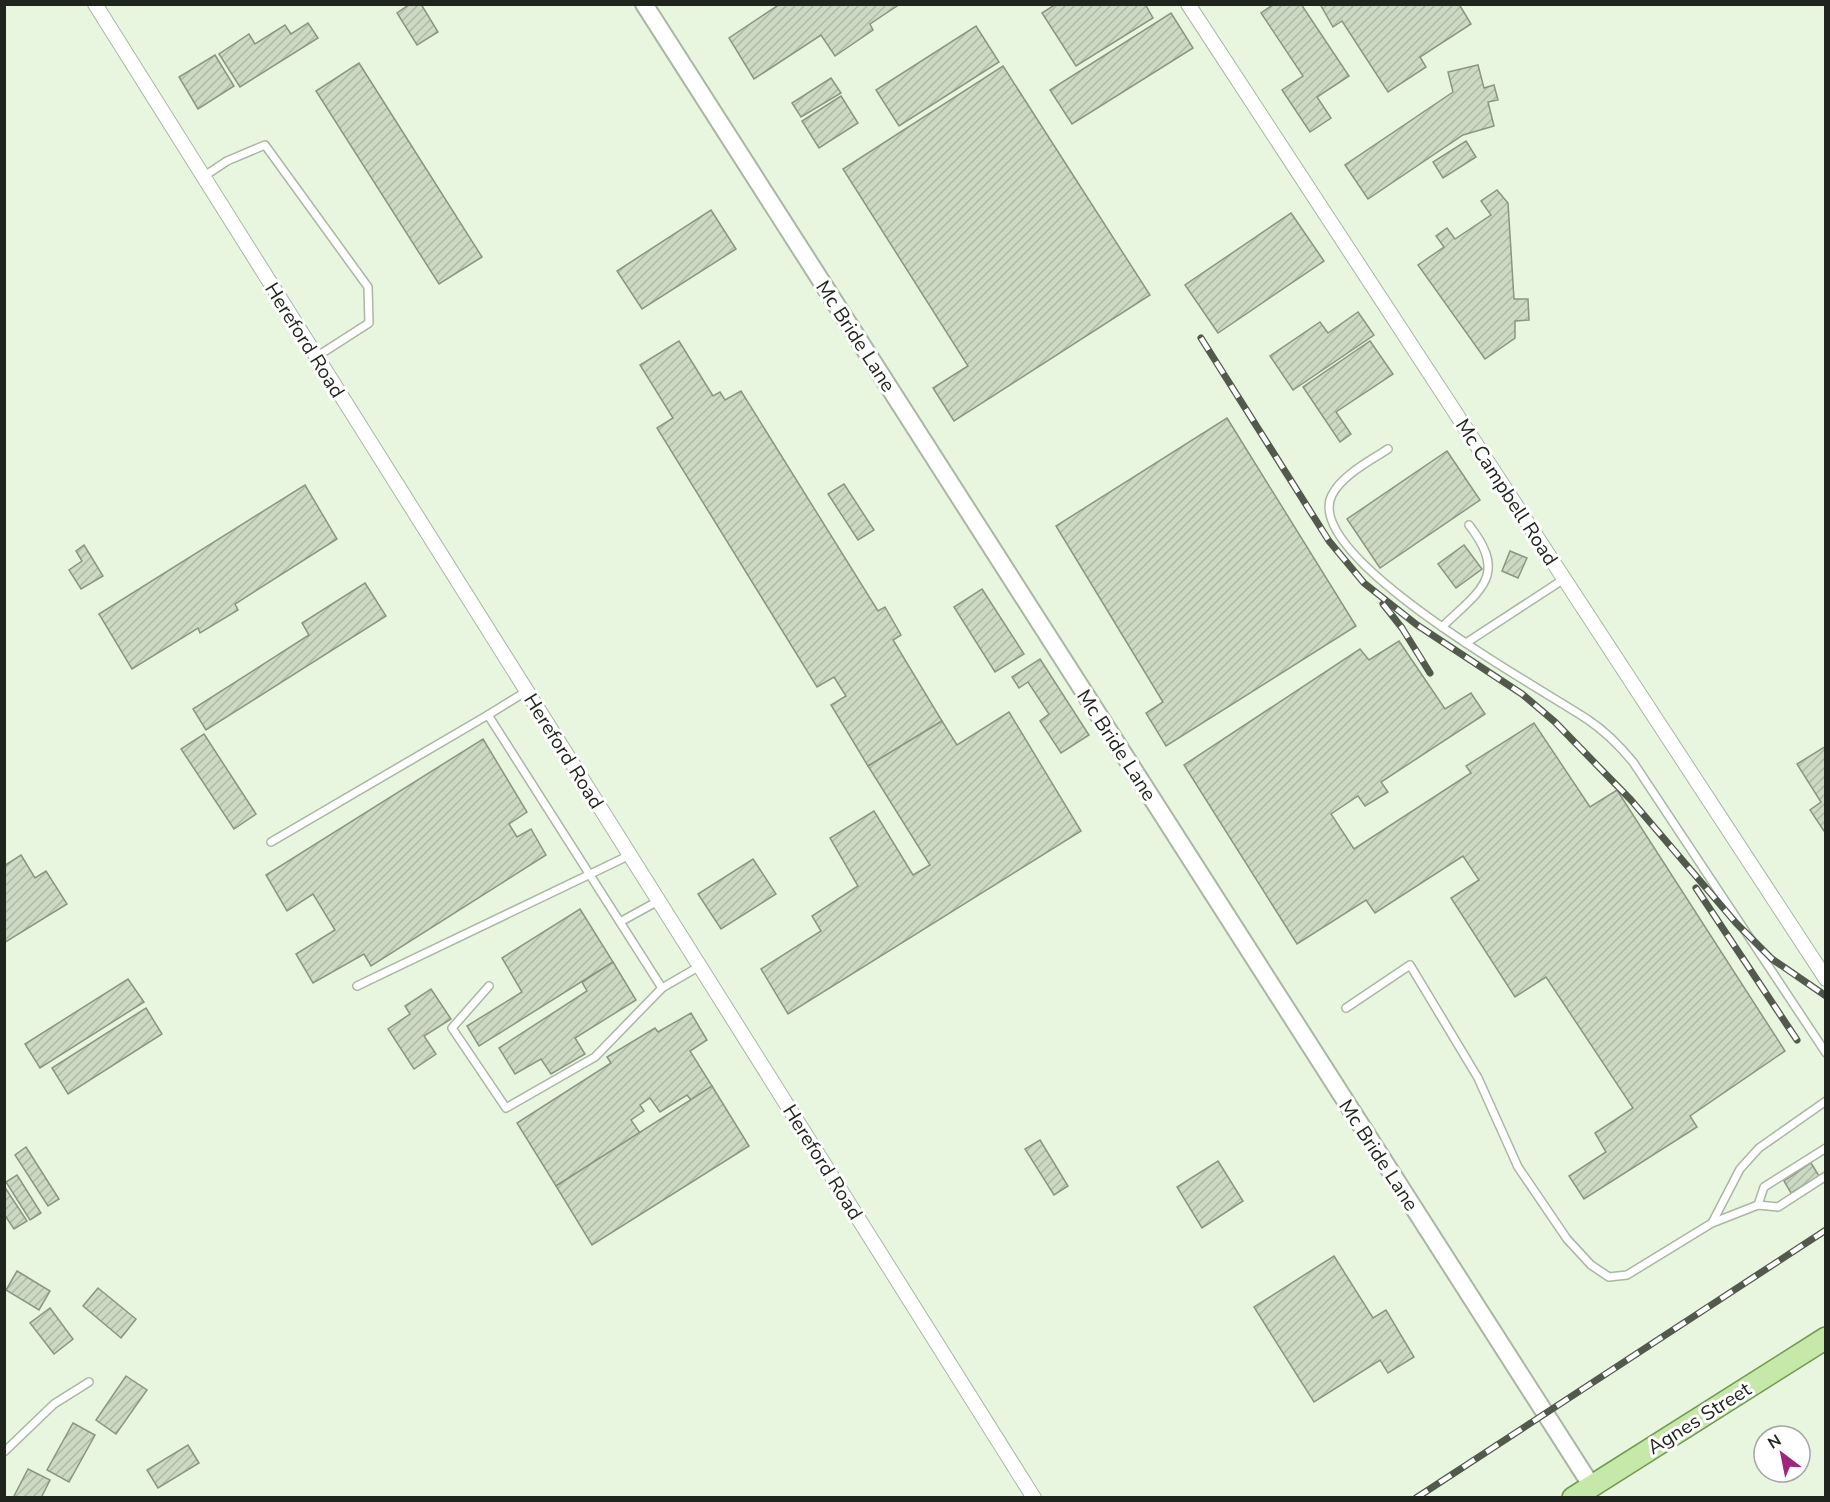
<svg xmlns="http://www.w3.org/2000/svg" width="1830" height="1502" font-family="'Nunito Sans',sans-serif">
	<style>
		.building { fill: url(#building-hatch); stroke: #8a9681; stroke-width: 1.5 }
		.lines { fill: none; stroke-linecap: round; stroke-linejoin: round }
		.service-casing { stroke: #abb7a2; stroke-width: 10 }
		.minor-casing { stroke: #abb7a2; stroke-width: 16 }
		.tertiary-casing { stroke: #abb7a2; stroke-width: 20 }
		.primary-casing { stroke: #739953; stroke-width: 24 }
		.service { stroke: #fff; stroke-width: 7 }
		.minor { stroke: #fff; stroke-width: 14 }
		.tertiary { stroke: #fff; stroke-width: 16 }
		.primary { stroke: #c6e8a9; stroke-width: 21 }
		.rail-casing { stroke: #525a4e; stroke-width: 7 }
		.rail { stroke: #fff; stroke-width: 4.5; stroke-dasharray: 14; stroke-linecap: butt }
		.labels { text-anchor: middle; stroke-width: 6; stroke-linejoin: round; paint-order: stroke }
		.street-label { font-size: 20px; fill: #1f241c; stroke: #fff }
	</style>
	<defs>
		<pattern id="building-hatch" width="6" height="6" patternUnits="userSpaceOnUse" patternTransform="scale(1.5)"><rect width="6" height="6" fill="#ccd9c3"/><path d="M-1 1l2-2M0 6l6-6M5 7l2-2" fill="none" stroke="#afbaa7"/></pattern>
	</defs>
	<rect width="100%" height="100%" fill="#e8f5df"/>
	<!-- building -->
	<g class="building">
		<polygon points="410,4 421,4 438,32 417,45 397,13"/>
		<polygon points="780,4 900,4 870,24 873,30 835,56 821,35 754,79 729,38"/>
		<polygon points="1056,4 1145,4 1153,18 1076,66 1042,13"/>
		<polygon points="1274,4 1301,4 1349,76 1317,97 1331,118 1310,132 1282,90 1303,76 1261,13"/>
		<polygon points="1320,4 1459,4 1471,24 1420,57 1426,67 1388,92 1342,21 1333,27"/>
		<polygon points="1171,13 1193,48 1072,124 1050,90"/>
		<polygon points="308,23 318,38 240,87 219,54 249,34 255,44 285,25 291,34"/>
		<polygon points="976,26 999,62 899,126 876,90"/>
		<polygon points="215,55 234,86 198,109 179,77"/>
		<polygon points="359,63 482,257 439,284 316,91"/>
		<polygon points="1478,65 1484,88 1494,85 1498,100 1488,102 1494,126 1463,135 1368,199 1345,165 1453,92 1448,72"/>
		<polygon points="1003,66 1150,295 954,421 933,388 968,366 843,169"/>
		<polygon points="831,78 841,93 801,117 792,103"/>
		<polygon points="841,96 858,123 819,148 802,121"/>
		<polygon points="1466,141 1476,157 1443,178 1433,162"/>
		<polygon points="1497,190 1508,203 1514,299 1528,299 1529,320 1515,321 1515,338 1485,359 1418,265 1444,247 1436,236 1447,228 1455,239 1491,215 1481,201"/>
		<polygon points="711,210 736,249 642,309 617,271"/>
		<polygon points="1291,213 1324,261 1218,333 1185,285"/>
		<polygon points="1358,312 1374,335 1293,390 1270,356 1320,322 1328,333"/>
		<polygon points="679,341 713,396 720,392 725,400 741,391 878,611 885,607 901,635 893,640 942,721 868,766 831,705 846,696 834,677 817,687 657,428 673,418 640,365"/>
		<polygon points="1370,341 1393,374 1336,412 1351,434 1340,442 1303,387"/>
		<polygon points="1227,418 1356,626 1166,746 1146,713 1163,702 1056,526"/>
		<polygon points="1447,451 1480,500 1380,568 1347,519"/>
		<polygon points="844,484 874,530 858,540 828,494"/>
		<polygon points="305,485 337,539 235,604 238,610 200,633 198,628 132,669 99,614"/>
		<polygon points="84,545 103,576 81,589 69,570 82,561 76,551"/>
		<polygon points="1464,545 1482,569 1456,588 1438,564"/>
		<polygon points="1510,551 1527,558 1518,578 1502,571"/>
		<polygon points="365,583 386,616 206,730 193,709 309,635 302,623"/>
		<polygon points="982,589 1024,654 995,672 954,607"/>
		<polygon points="1399,641 1445,709 1471,693 1485,714 1381,782 1388,792 1365,806 1358,796 1331,814 1354,849 1471,773 1466,766 1534,723 1590,807 1617,790 1785,1051 1690,1116 1697,1127 1584,1199 1569,1176 1606,1152 1595,1133 1633,1108 1546,977 1515,997 1451,898 1479,880 1463,856 1375,913 1366,900 1297,944 1184,765 1360,649 1369,660"/>
		<polygon points="1040,659 1089,735 1061,753 1040,721 1049,714 1028,682 1019,688 1012,677"/>
		<polygon points="1009,712 1081,831 788,1014 761,969 821,931 812,916 858,886 830,838 874,811 913,875 930,865 868,766 942,721 957,745"/>
		<polygon points="204,734 256,814 234,829 181,749"/>
		<polygon points="483,739 527,812 509,824 517,837 531,829 546,855 371,966 364,954 313,983 296,954 335,930 313,894 287,911 266,875"/>
		<polygon points="1826,746 1826,834 1810,810 1821,802 1797,764"/>
		<polygon points="21,855 35,878 46,871 67,904 4,943 4,866"/>
		<polygon points="753,859 776,894 721,929 698,894"/>
		<polygon points="580,909 613,962 479,1046 467,1026 522,992 502,958"/>
		<polygon points="613,962 636,1000 575,1038 585,1054 551,1074 541,1059 515,1074 499,1048 587,991 582,982"/>
		<polygon points="128,979 144,1002 40,1068 25,1044"/>
		<polygon points="431,989 451,1019 424,1036 436,1054 414,1069 388,1029 410,1014 405,1006"/>
		<polygon points="146,1008 162,1034 68,1094 52,1068"/>
		<polygon points="691,1013 707,1040 690,1051 712,1086 691,1100 687,1095 660,1112 650,1098 640,1105 644,1111 631,1120 640,1133 556,1186 517,1123 611,1063 607,1057 655,1028 658,1032"/>
		<polygon points="712,1086 749,1146 592,1245 556,1186"/>
		<polygon points="1040,1140 1068,1186 1054,1195 1025,1149"/>
		<polygon points="26,1147 59,1199 48,1206 15,1155"/>
		<polygon points="1218,1161 1243,1201 1202,1228 1177,1187"/>
		<polygon points="1811,1163 1819,1176 1791,1193 1784,1181"/>
		<polygon points="17,1175 41,1213 30,1220 6,1182"/>
		<polygon points="4,1186 27,1221 14,1229 4,1214"/>
		<polygon points="1334,1256 1373,1318 1386,1310 1414,1357 1388,1373 1380,1360 1314,1402 1254,1307"/>
		<polygon points="17,1271 50,1291 39,1310 6,1290"/>
		<polygon points="98,1288 136,1319 121,1338 83,1306"/>
		<polygon points="50,1308 73,1339 54,1354 30,1323"/>
		<polygon points="126,1376 147,1390 116,1434 96,1420"/>
		<polygon points="73,1423 95,1435 69,1482 47,1470"/>
		<polygon points="188,1445 199,1463 158,1488 147,1470"/>
		<polygon points="28,1469 50,1480 41,1498 13,1498"/>
	</g>
	<g class="lines">
		<defs>
			<g id="service">
				<polyline points="203,177 227,161 265,145 368,287 369,323 316,357"/>
				<path d="M1388,449C1370,461 1342,475 1332,495C1300,557 1544,690 1587,719C1605,731 1619,745 1633,762L1826,1053"/>
				<path d="M1442,627C1480,590 1509,576 1469,525"/>
				<polyline points="1466,643 1564,579"/>
				<polyline points="527,691 488,715 662,988 700,966"/>
				<polyline points="271,842 488,715"/>
				<polyline points="620,922 658,901"/>
				<polyline points="357,986 630,855"/>
				<polyline points="489,986 452,1028 506,1108 595,1057 662,988"/>
				<polyline points="1346,1008 1410,965 1478,1078 1518,1167 1567,1239 1591,1265 1609,1277 1627,1275 1712,1223 1758,1205 1778,1207 1826,1176"/>
				<polyline points="1758,1205 1764,1187 1826,1148"/>
				<polyline points="1712,1223 1740,1169 1759,1148 1826,1101"/>
				<polyline points="4,1452 54,1404 89,1382"/>
			</g>
			<g id="minor">
				<polyline points="95,4 1034,1498"/>
				<polyline points="1188,4 1826,979"/>
			</g>
			<polyline id="tertiary" points="644,4 1591,1485"/>
			<polyline id="primary" points="1573,1498 1826,1338"/>
		</defs>
		<!-- service casing -->
		<use href="#service" class="service-casing"/>
		<!-- minor casing -->
		<use href="#minor" class="minor-casing"/>
		<!-- tertiary casing -->
		<use href="#tertiary" class="tertiary-casing"/>
		<!-- primary casing -->
		<use href="#primary" class="primary-casing"/>
		<!-- service -->
		<use href="#service" class="service"/>
		<!-- minor -->
		<use href="#minor" class="minor"/>
		<!-- tertiary -->
		<use href="#tertiary" class="tertiary"/>
		<!-- primary -->
		<use href="#primary" class="primary"/>
		<defs>
			<g id="rail">
				<polyline points="1201,338 1329,541 1364,583 1417,625 1522,694 1555,722 1631,800 1736,923 1772,959 1826,996"/>
				<polyline points="1383,604 1402,628 1430,673"/>
				<polyline points="1696,888 1797,1040"/>
				<polyline points="1416,1498 1826,1230"/>
			</g>
		</defs>
		<!-- rail casing -->
		<use href="#rail" class="rail-casing"/>
		<!-- rail -->
		<use href="#rail" class="rail"/>
	</g>
	<g class="labels">
		<!-- street labels -->
		<g class="street-label">
			<text transform="translate(856 336) rotate(57)" y="7">Mc Bride Lane</text>
			<text transform="translate(305 340) rotate(58)" y="7">Hereford Road</text>
			<text transform="translate(1507 492) rotate(57)" y="7">Mc Campbell Road</text>
			<text transform="translate(1117 745) rotate(57)" y="7">Mc Bride Lane</text>
			<text transform="translate(564 751) rotate(58)" y="7">Hereford Road</text>
			<text transform="translate(1379 1155) rotate(57)" y="7">Mc Bride Lane</text>
			<text transform="translate(823 1162) rotate(58)" y="7">Hereford Road</text>
			<text transform="translate(1699 1418) rotate(-32)" y="7">Agnes Street</text>
		</g>
	</g>
	<!-- border -->
	<rect width="1830" height="1502" fill="none" stroke="#1f241c" stroke-width="12"/>
	<!-- north arrow -->
	<g transform="translate(1782 1454) rotate(328)"><circle r="28" fill="#ffffff" stroke="#a5a7a4" stroke-width="1.5"/>
	<path d="M0-4.5L10 22L0 15L-10 22Z" fill="#9f257c"/>
	<text y="-9" font-size="16" font-weight="bold" text-anchor="middle" fill="#1f241c">N</text>
	</g>
</svg>
